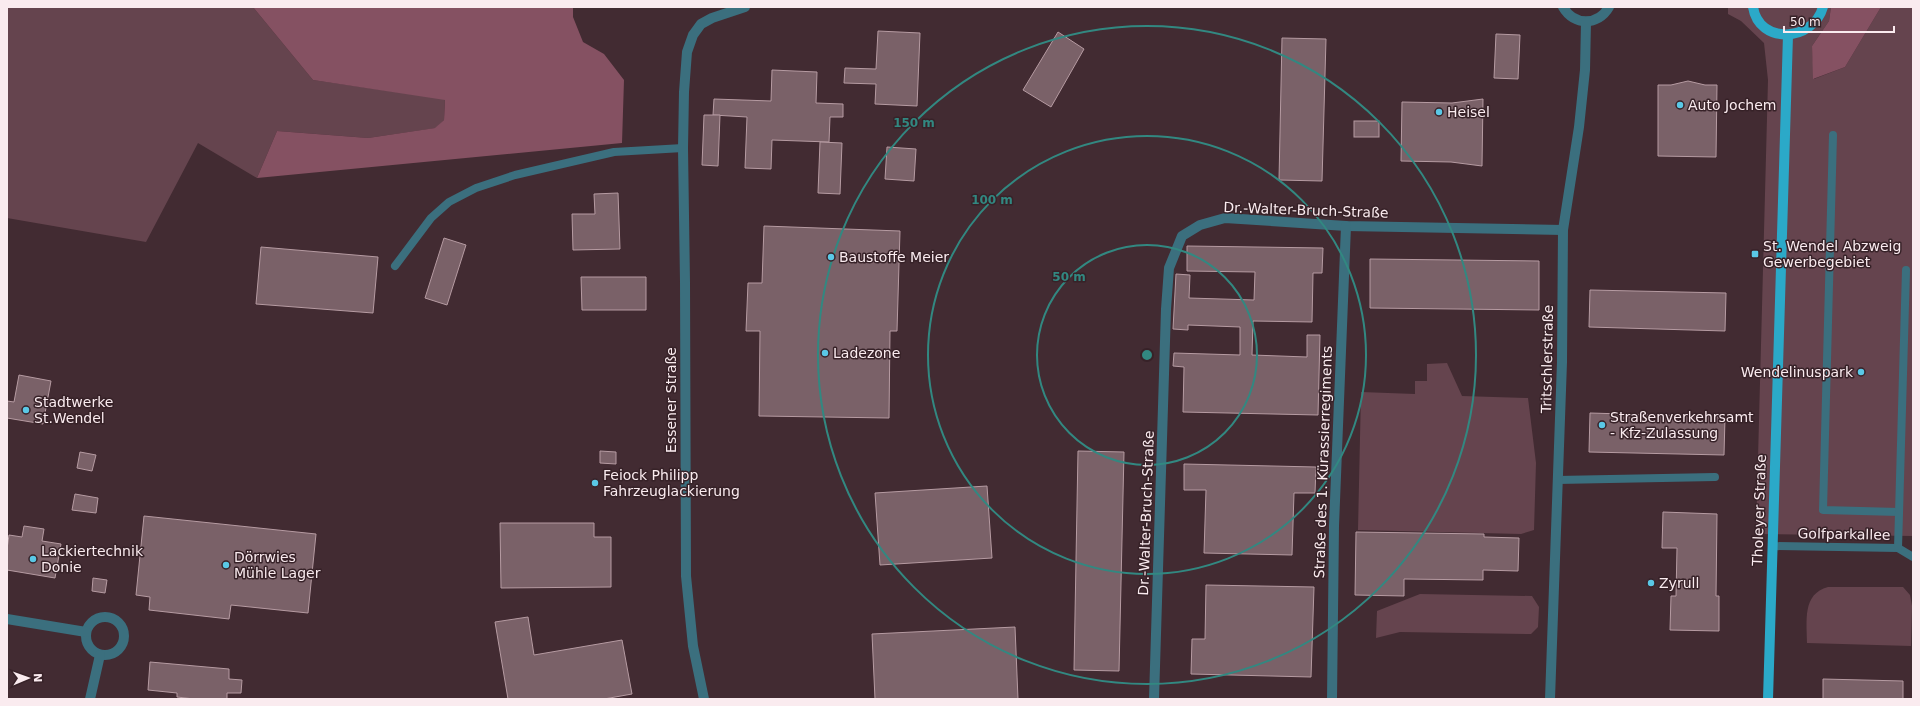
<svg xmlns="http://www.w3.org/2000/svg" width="1920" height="706" font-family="'DejaVu Sans',sans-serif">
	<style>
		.green { fill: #65444e }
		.forest { fill: #855162 }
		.building { fill: #7a6168; stroke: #b69ba2 }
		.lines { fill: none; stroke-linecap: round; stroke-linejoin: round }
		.service { stroke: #3b6f7e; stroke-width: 8 }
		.minor { stroke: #3b6f7e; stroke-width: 10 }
		.primary { stroke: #2ba9c8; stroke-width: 10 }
		.ring { fill: none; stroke: #328881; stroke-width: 2 }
		.poi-dot { fill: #5ac8e6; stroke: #372228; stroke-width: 1.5 }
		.labels { text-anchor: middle; stroke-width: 3; stroke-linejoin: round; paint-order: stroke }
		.poi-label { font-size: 14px; fill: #faebef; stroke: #372228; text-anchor: start }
		.street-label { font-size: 14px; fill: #faebef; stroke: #372228 }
		.centre { fill: #328881; stroke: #372228; stroke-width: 2 }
		.ring-label { font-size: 12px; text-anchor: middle; font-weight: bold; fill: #328881; stroke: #372228; stroke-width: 3; stroke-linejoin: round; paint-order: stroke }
	</style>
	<rect width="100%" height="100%" fill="#422b32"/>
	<!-- green -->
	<g class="green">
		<polygon points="7,7 253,7 313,80 445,99 444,120 436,128 368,138 277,131 257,178 198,143 146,242 7,218"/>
		<polygon points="1728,7 1831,7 1829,21 1812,46 1814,79 1845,67 1881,7 1913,7 1913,536 1756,534 1768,80 1764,43 1741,21 1728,14"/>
		<polygon points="1447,363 1462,396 1528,398 1536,463 1534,530 1521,534 1358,530 1361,392 1415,394 1415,381 1427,381 1427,364"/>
		<path d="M1828,587H1903L1910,595L1912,606L1911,646L1807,643C1807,621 1802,594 1828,587Z"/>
		<polygon points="1420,594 1532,596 1539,607 1538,627 1531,634 1400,632 1376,638 1377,611"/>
	</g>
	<!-- forest -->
	<g class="forest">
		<polygon points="253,7 573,7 573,17 583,42 604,54 624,80 622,143 257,178 277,131 368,138 435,128 444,120 445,100 313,80"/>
		<polygon points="1831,7 1881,7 1845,67 1813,79 1812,46 1829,21"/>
	</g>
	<!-- building -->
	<g class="building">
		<polygon points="878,31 920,33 917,106 875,104 876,84 844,83 845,68 876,69"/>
		<polygon points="1058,32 1084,49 1051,107 1023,90"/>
		<polygon points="1496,34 1520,35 1518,79 1494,78"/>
		<polygon points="1282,38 1326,39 1322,181 1279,180"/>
		<polygon points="772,70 817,72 816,103 843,104 843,117 830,117 829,142 772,140 771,169 745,168 747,117 713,115 714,99 771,101"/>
		<polygon points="1688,81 1705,85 1717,85 1716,157 1658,156 1658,85 1671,85"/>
		<polygon points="1483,99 1482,166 1451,162 1401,161 1402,102 1452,103"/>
		<polygon points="704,115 720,115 718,166 702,165"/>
		<rect x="1354" y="121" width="25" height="16"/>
		<polygon points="820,142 842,143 840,194 818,193"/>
		<polygon points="887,147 916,149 914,181 885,179"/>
		<polygon points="618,193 620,249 573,250 572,214 595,214 594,194"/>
		<polygon points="764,226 900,231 897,331 890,331 889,418 759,416 760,331 746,331 748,283 762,283"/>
		<polygon points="444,238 466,245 447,305 425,298"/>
		<polygon points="1187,246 1323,248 1322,273 1313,273 1312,322 1253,321 1252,355 1307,357 1307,335 1320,335 1318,415 1183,412 1184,367 1173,366 1174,353 1240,355 1240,327 1188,325 1188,330 1173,329 1176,274 1190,275 1189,298 1254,300 1255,272 1187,271"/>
		<polygon points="261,247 378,257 373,313 256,304"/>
		<polygon points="1370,259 1539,261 1539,310 1370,308"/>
		<polygon points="581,277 646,277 646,310 582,310"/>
		<polygon points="1590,290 1726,293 1725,331 1589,327"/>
		<polygon points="19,375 51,381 43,424 7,418 7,401 14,402"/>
		<polygon points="1590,413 1725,417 1724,455 1589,452"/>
		<polygon points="600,451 616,452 616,464 600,463"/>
		<polygon points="1078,451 1124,452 1119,671 1074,670"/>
		<polygon points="80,452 96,455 92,471 77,468"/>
		<polygon points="1184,464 1316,467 1315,493 1294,493 1292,555 1204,553 1206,490 1184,490"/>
		<polygon points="987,486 992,558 880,565 875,493"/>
		<polygon points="75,494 98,498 96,513 72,510"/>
		<polygon points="1663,512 1717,514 1716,596 1719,596 1719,631 1670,630 1671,596 1676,596 1677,548 1662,548"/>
		<polygon points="144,516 316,534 308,613 231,605 229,619 149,610 150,597 136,595"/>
		<polygon points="500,523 594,523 594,537 611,537 611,587 501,588"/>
		<polygon points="24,526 44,529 42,541 61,544 55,578 7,570 7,549 9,535 22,537"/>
		<polygon points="1356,532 1484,534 1484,537 1519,538 1518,571 1483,570 1483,580 1404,579 1404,596 1355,595"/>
		<polygon points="93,578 107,580 105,593 92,591"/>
		<polygon points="1206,585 1314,587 1311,677 1191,674 1192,639 1205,639"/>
		<polygon points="528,617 534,655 622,640 632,694 604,699 508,699 495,622"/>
		<polygon points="1015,627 1018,699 875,699 872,634"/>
		<polygon points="150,662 229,669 229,679 242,680 241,693 227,693 227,699 194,699 177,697 177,693 148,690"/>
		<polygon points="1823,679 1903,681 1903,699 1823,699"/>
	</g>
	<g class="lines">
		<!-- service -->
		<g class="service">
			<polyline points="1833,135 1823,510 1899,512"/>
			<polyline points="395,266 431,218 449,202 476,188 515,175 614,152 683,148"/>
			<polyline points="1557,480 1715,477"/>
			<polyline points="1772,546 1898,548 1913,557"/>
			<polyline points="1898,548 1906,270"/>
		</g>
		<!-- minor -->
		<g class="minor">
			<path d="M1563,7C1574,26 1598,26 1609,7"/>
			<circle cx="105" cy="636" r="19"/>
			<polyline points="7,619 86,632"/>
			<polyline points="90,699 100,655"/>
			<polyline points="704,699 693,646 686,576 685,282 683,148 684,92 687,52 693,35 701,24 712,18 745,7"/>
			<polyline points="1154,699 1166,309 1169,268 1182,236 1200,225 1225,218 1346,226 1563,230"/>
			<polyline points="1332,699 1334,526 1346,226"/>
			<polyline points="1550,699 1562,362 1563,230 1579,127 1585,70 1586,22"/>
		</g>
		<!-- primary -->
		<g class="primary">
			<path d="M1753,7C1759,45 1813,42 1823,7"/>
			<polyline points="1768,699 1788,35"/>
		</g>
	</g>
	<!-- distance rings -->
	<g class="ring">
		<circle cx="1147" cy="355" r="110"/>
		<circle cx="1147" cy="355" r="219"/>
		<circle cx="1147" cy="355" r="329"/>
	</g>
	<!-- markers -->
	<g class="poi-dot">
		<circle cx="1680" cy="105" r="4"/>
		<circle cx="1439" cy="112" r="4"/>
		<rect x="1751" y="250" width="8" height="8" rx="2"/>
		<circle cx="831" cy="257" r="4"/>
		<circle cx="825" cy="353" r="4"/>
		<circle cx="1861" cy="372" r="4"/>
		<circle cx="26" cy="410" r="4"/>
		<circle cx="1602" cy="425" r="4"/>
		<circle cx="595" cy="483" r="4"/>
		<circle cx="33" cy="559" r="4"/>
		<circle cx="226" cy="565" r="4"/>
		<circle cx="1651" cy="583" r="4"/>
	</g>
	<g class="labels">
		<!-- poi labels -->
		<g class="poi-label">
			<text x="1688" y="110">Auto Jochem</text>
			<text x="1447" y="117">Heisel</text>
			<text x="1763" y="251">St. Wendel Abzweig<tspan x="1763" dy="16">Gewerbegebiet</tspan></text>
			<text x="839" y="262">Baustoffe Meier</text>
			<text x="833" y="358">Ladezone</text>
			<text x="1853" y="377" text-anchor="end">Wendelinuspark</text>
			<text x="34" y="407">Stadtwerke<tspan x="34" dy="16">St.Wendel</tspan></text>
			<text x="1610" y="422">Straßenverkehrsamt<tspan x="1610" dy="16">- Kfz-Zulassung</tspan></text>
			<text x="603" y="480">Feiock Philipp<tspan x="603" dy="16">Fahrzeuglackierung</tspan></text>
			<text x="41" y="556">Lackiertechnik<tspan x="41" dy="16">Donie</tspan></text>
			<text x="234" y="562">Dörrwies<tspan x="234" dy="16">Mühle Lager</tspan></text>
			<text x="1659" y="588">Zyrull</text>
		</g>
		<!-- street labels -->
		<g class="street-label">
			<text transform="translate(1306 210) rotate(2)" y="5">Dr.-Walter-Bruch-Straße</text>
			<text transform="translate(1547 359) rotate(-89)" y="5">Tritschlerstraße</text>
			<text transform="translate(671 400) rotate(-90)" y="5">Essener Straße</text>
			<text transform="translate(1323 462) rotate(-88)" y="5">Straße des 1. Kürassierregiments</text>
			<text transform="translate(1759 510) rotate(-88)" y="5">Tholeyer Straße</text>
			<text transform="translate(1146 513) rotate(-88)" y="5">Dr.-Walter-Bruch-Straße</text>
			<text transform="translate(1844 534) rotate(1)" y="5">Golfparkallee</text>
		</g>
	</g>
	<circle cx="1147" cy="355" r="6" class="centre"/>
	<g class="ring-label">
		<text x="914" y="127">150 m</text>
		<text x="992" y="204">100 m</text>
		<text x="1069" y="281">50 m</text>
	</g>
	<!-- border -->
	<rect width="1920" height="706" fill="none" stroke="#faebef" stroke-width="16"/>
	<!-- north arrow -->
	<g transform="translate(28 678) rotate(88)" stroke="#372228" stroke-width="3" paint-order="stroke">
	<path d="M0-3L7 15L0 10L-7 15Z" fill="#faebef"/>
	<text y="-6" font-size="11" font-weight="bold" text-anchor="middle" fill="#faebef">N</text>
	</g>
	<!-- scale -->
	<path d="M1784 26v6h110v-6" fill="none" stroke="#faebef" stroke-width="2"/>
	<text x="1790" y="26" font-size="12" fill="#faebef" stroke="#372228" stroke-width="3" paint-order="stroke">50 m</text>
</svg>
